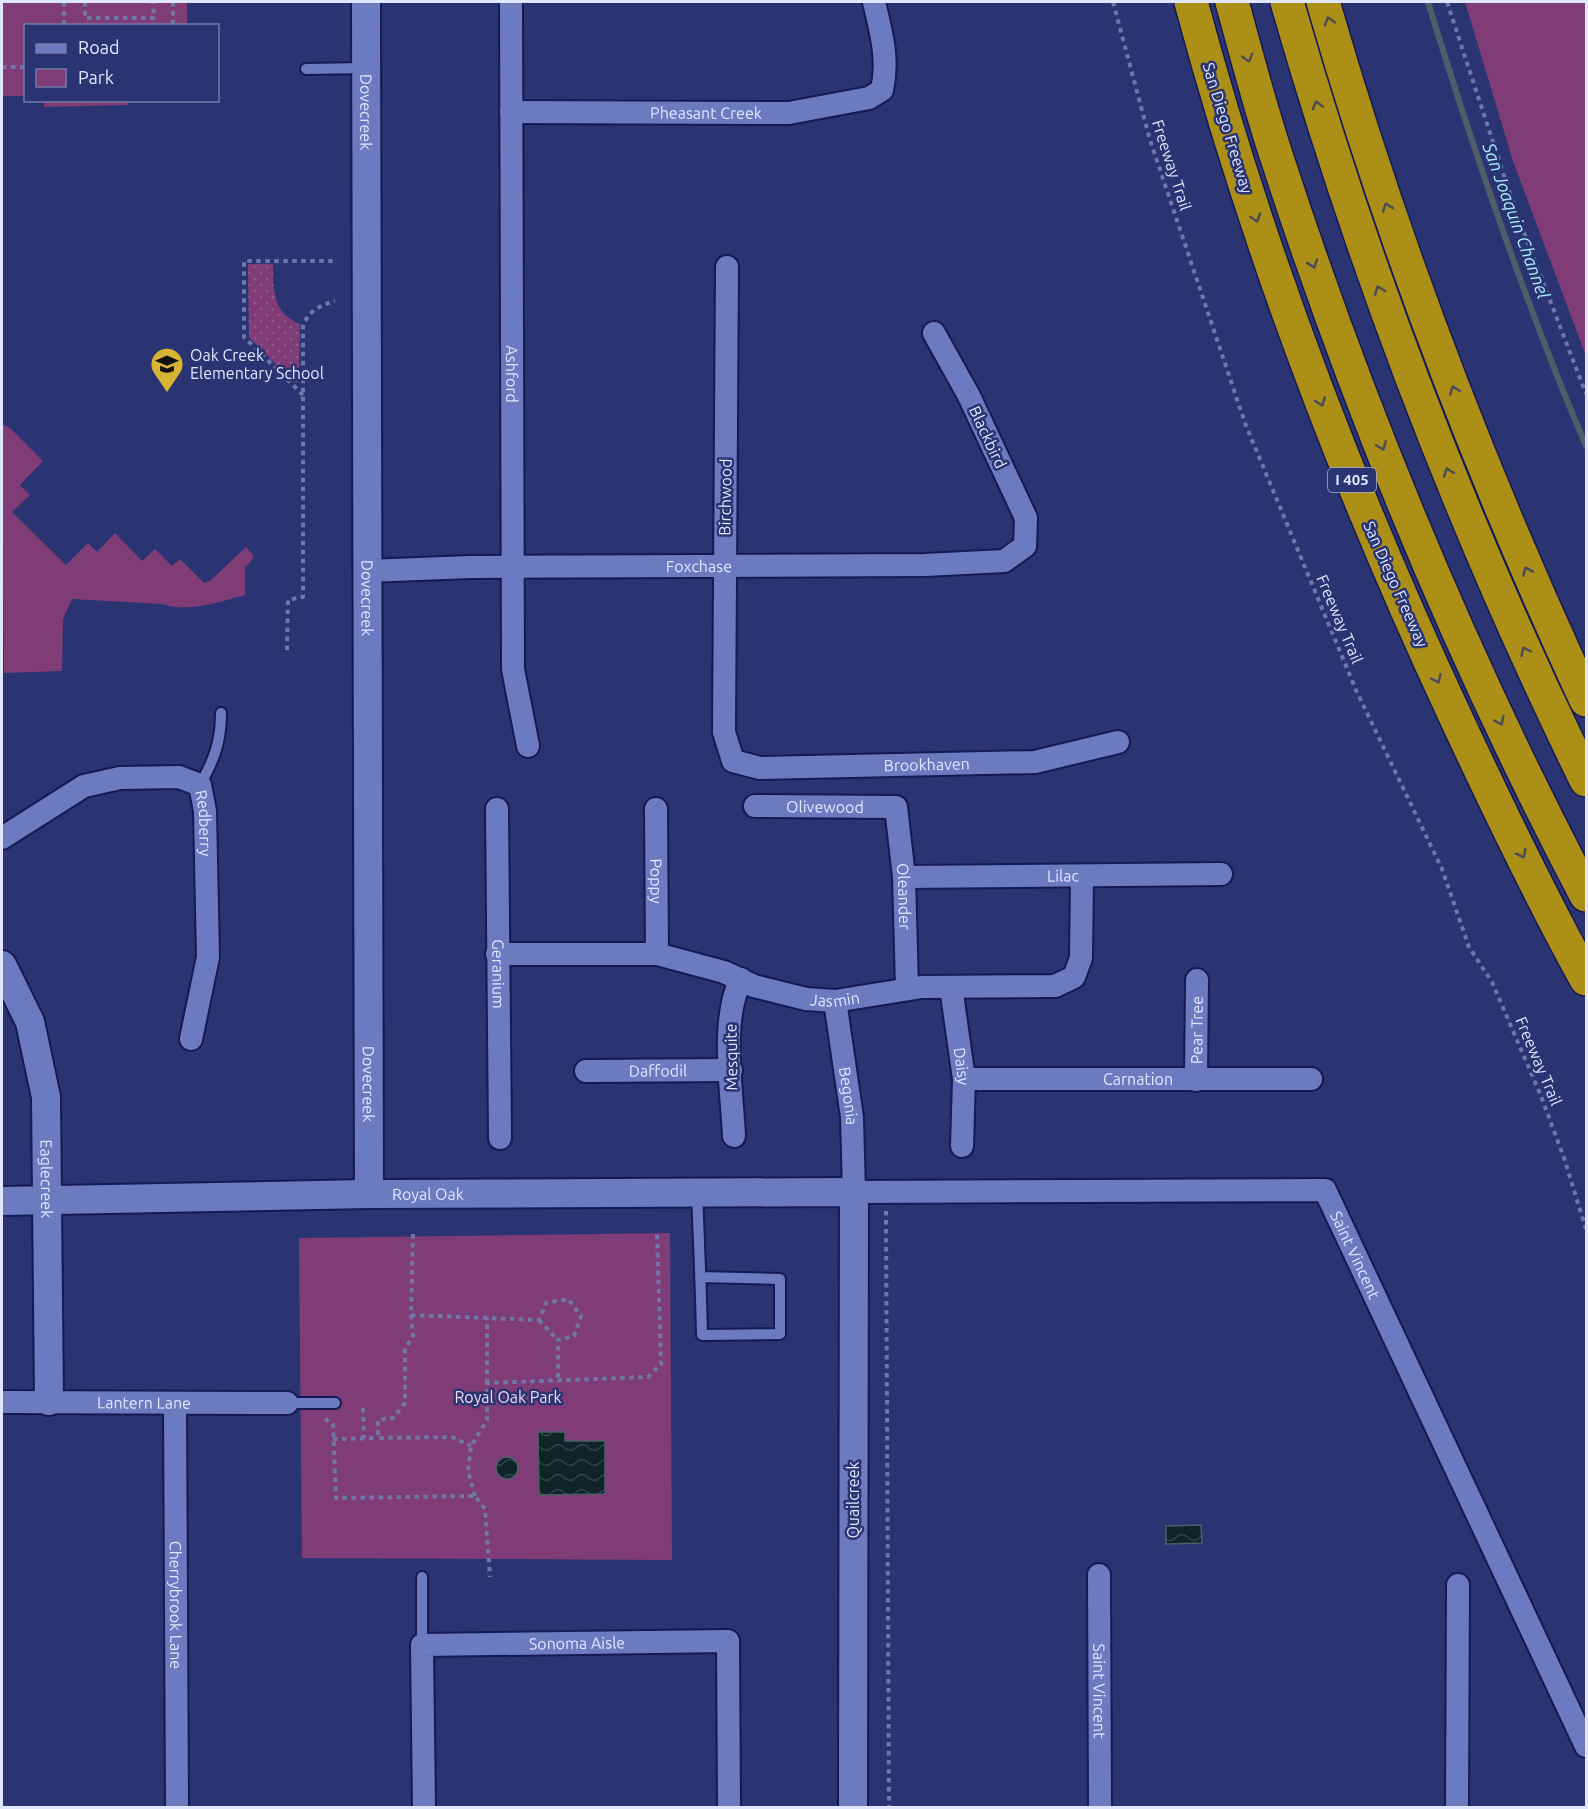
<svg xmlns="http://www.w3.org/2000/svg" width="1588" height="1809" font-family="Ubuntu,sans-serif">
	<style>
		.grass { fill: url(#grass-dots) }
		.green { fill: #803c76 }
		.water { fill: url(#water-waves); stroke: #4d5e69; stroke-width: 1.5 }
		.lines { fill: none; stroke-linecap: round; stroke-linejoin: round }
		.stream { stroke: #4d5e69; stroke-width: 6 }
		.service-casing { stroke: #151954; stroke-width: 14 }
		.minor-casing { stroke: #151954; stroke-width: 26 }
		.tertiary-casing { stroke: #151954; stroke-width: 32 }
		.motorway-casing { stroke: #151954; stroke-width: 36 }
		.path { stroke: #6f77a7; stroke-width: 4; stroke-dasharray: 4.5 4.5; stroke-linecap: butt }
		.service { stroke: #6c7bc0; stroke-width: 10 }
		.minor { stroke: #6c7bc0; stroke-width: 22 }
		.tertiary { stroke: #6c7bc0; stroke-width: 28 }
		.motorway { stroke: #ac8f16; stroke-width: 33 }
		.oneway { stroke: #4b4b5b }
		.labels { text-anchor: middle; stroke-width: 5; stroke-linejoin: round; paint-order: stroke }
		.shield { fill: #2b3472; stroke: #a9b1d3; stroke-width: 1.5 }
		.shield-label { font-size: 15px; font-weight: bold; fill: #dfe6fd }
		.street-label { font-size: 16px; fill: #dfe6fd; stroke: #2b3472 }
		.poi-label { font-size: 16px; fill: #dfe6fd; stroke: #2b3472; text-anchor: start }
		.park-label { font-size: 16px; fill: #f1daec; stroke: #2b3472 }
		.water-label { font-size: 18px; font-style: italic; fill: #abeefe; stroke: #2b3472 }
	</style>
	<defs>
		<pattern id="grass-dots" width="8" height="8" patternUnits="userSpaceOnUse" patternTransform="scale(1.5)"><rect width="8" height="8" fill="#803c76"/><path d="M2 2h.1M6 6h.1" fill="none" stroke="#92588a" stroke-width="1.8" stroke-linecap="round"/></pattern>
		<pattern id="water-waves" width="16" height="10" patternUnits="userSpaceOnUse" patternTransform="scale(1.5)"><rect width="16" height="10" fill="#0f2429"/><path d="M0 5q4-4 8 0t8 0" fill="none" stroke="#324449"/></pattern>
	</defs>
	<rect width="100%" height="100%" fill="#2b3472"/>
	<!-- grass -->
	<path class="grass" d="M248,264H273C273,290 273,314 300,324L299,380L297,382H293L249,337Z"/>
	<!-- green -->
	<g class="green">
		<polygon points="2,2 187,2 187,25 26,26 25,96 2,96"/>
		<polygon points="1465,2 1586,2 1586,356 1513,161"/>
		<polygon points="128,100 128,105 44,107 44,101"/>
		<path d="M2,424L10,428L43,461L20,485L30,495L12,512L66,565L88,543L97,552L115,533L142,561L155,549L172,566L180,559L204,583L210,581L246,547L254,557L245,568V595C219,602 188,613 162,604L72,599L63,619L62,671L4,673Z"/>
		<polygon points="670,1233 672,1560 302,1558 299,1238"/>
	</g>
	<!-- water -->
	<g class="water">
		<polygon points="538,1432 565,1432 565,1441 605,1441 605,1494 539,1495"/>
		<circle cx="507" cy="1468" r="11"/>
		<polygon points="1201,1525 1202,1543 1166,1544 1166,1526"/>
	</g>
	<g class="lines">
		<!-- stream -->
		<path class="stream" d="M1428,2C1474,152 1524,301 1586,446"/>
		<defs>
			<g id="service">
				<polyline points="306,69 366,68"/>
				<path d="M200,785C214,760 221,742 221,713"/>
				<path d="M697,1193C699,1241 701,1288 702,1335L780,1334V1279L700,1277"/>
				<polyline points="287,1403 335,1403"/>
				<polyline points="422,1577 422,1645"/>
			</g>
			<g id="minor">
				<path id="s1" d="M511,2L513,669L528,746"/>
				<path id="s2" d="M511,112L789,113L869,98L882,90C889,59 881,32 874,2"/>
				<path id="s3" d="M727,267L724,732L733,761L760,768L1035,762L1118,742"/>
				<path id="s4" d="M367,571L470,567L925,565L1004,561L1025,546L1026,518L969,396L934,333"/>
				<path id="s5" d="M755,806L896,807L904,877L907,987"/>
				<path id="s6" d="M497,809L500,1138"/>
				<path id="s7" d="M656,809L657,954"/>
				<path id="s8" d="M2,838L84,786L120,778L179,777L200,785L205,811L208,957L191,1039"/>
				<path id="s9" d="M904,877L1221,874"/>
				<path id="s10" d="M497,954H657L724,972L754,986L806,999L835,1001L922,987L1055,986L1074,977L1081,958L1082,876"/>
				<path id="s11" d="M951,987L964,1079L962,1146"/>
				<path id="s12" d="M835,1001L852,1117L854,1192L1325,1190L1586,1746"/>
				<path id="s13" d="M586,1071L731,1070"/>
				<path id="s14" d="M964,1079H1311"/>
				<path id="s15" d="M1196,1080L1197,980"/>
				<path d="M734,1136C732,1090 720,1021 741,979"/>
				<path id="s16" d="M2,1402L287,1403"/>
				<path id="s17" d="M175,1403L177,1808"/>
				<path id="s18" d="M1099,1575L1100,1808"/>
				<path id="s19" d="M424,1808L422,1645L728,1641L729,1808"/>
				<polyline points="1457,1808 1458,1585"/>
			</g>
			<g id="tertiary">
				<path id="s20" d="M366,2L369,1194"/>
				<path id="s21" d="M2,965L30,1022L46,1097L49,1401"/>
				<path id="s22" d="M2,1201L369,1194L854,1192L853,1808"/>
			</g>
			<g id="motorway">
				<path d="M1191,2C1257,248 1348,487 1456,718C1497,806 1539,894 1586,979"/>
				<path d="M1232,2C1247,56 1261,111 1279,164C1361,415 1463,661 1586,895"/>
				<path d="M1287,2C1364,270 1463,529 1586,780"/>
				<path d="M1323,2C1392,241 1481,474 1586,700"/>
			</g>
		</defs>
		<!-- service casing -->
		<use href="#service" class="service-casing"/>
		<!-- minor casing -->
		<use href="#minor" class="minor-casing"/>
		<!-- tertiary casing -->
		<use href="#tertiary" class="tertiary-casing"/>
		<!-- motorway casing -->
		<use href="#motorway" class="motorway-casing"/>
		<!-- path -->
		<g class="path">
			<polyline points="64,2 64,26"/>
			<polyline points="85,2 85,18 154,18 153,2"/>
			<polyline points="173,2 173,26"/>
			<polyline points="1113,2 1150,140 1245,423 1356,690 1442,869 1469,947 1492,982 1541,1096 1564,1158 1586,1229"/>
			<polyline points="1447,2 1516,212 1586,394"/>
			<polyline points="2,67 26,67"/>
			<polyline points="303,395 244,337 244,261 334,261"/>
			<path d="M287,650L288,600L303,597V325C310,310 319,306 335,301"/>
			<polyline points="886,1211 889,1808"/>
			<polyline points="413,1234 411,1315 539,1320 546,1303 568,1299 581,1316 574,1336 558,1340 558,1380"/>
			<polyline points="411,1315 413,1336 405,1349 405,1403 393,1418 378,1420 378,1438 452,1437 471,1446"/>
			<polyline points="539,1320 558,1340"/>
			<polyline points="487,1383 487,1318"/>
			<polyline points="363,1408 364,1438"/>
			<polyline points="325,1419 333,1424 336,1498 475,1496 485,1509 490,1577"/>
			<polyline points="333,1439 378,1438"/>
			<polyline points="475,1496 468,1471 471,1446 487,1420 487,1383 648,1377 661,1364 657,1233"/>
		</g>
		<!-- service -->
		<use href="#service" class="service"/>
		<!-- minor -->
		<use href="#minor" class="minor"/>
		<!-- tertiary -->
		<use href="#tertiary" class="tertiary"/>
		<!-- motorway -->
		<use href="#motorway" class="motorway"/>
	</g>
	<!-- one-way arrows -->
	<defs><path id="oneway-chevron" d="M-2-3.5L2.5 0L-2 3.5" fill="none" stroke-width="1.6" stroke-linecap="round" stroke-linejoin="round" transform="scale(1.5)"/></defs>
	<g class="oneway">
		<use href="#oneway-chevron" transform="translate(1329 21) rotate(-106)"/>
		<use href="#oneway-chevron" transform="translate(1248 58) rotate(74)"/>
		<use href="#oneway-chevron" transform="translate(1317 105) rotate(-106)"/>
		<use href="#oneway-chevron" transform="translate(1387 207) rotate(-109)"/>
		<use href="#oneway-chevron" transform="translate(1256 218) rotate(72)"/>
		<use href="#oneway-chevron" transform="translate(1313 264) rotate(71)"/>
		<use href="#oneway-chevron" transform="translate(1379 290) rotate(-110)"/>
		<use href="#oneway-chevron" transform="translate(1454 390) rotate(-111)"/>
		<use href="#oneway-chevron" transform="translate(1321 402) rotate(69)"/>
		<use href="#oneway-chevron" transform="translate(1382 446) rotate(68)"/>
		<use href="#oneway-chevron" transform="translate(1448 472) rotate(-111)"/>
		<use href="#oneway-chevron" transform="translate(1527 571) rotate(-114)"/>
		<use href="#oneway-chevron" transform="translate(1525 651) rotate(-115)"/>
		<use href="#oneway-chevron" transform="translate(1437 679) rotate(65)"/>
		<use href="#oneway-chevron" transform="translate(1500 721) rotate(65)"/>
		<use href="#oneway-chevron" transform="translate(1522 854) rotate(63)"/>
	</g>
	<!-- icons -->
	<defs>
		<symbol id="school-pin" viewBox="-11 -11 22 30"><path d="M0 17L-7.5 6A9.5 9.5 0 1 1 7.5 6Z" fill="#d6b534" stroke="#2b3472"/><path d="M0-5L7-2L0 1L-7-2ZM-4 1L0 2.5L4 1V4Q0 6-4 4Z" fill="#111"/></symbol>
	</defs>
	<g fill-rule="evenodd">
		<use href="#school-pin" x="148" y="345" width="38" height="52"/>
	</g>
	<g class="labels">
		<!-- shield labels -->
		<rect class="shield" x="1328" y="468" width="48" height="24" rx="4.5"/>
		<g class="shield-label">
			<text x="1352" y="485">I 405</text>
		</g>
		<!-- street labels -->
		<g class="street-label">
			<text dy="6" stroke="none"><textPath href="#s20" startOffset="110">Dovecreek</textPath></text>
			<text dy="6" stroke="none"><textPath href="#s2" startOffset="195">Pheasant Creek</textPath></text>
			<text transform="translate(1228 128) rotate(73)" y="6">San Diego Freeway</text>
			<text transform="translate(1172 165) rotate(72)" y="6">Freeway Trail</text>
			<text dy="6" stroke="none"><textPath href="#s1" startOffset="372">Ashford</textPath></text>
			<text transform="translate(988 437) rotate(65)" y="6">Blackbird</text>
			<text transform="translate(725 497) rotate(-89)" y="6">Birchwood</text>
			<text dy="6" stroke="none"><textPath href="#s4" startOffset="332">Foxchase</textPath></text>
			<text transform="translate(1396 584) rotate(66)" y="6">San Diego Freeway</text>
			<text dy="6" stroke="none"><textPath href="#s20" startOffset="596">Dovecreek</textPath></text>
			<text transform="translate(1340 619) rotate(67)" y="6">Freeway Trail</text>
			<text dy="6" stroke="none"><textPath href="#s3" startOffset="690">Brookhaven</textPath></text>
			<text dy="6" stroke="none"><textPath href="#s5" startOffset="70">Olivewood</textPath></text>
			<text dy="6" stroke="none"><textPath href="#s8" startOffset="254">Redberry</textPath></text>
			<text dy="6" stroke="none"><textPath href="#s9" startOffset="159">Lilac</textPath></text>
			<text dy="6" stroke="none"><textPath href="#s7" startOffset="72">Poppy</textPath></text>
			<text dy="6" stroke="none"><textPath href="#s5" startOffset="231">Oleander</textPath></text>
			<text dy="6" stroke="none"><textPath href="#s6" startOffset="165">Geranium</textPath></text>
			<text dy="6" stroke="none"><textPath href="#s10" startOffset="345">Jasmin</textPath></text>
			<text dy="6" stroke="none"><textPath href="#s15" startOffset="50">Pear Tree</textPath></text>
			<text transform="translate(731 1057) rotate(-91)" y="6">Mesquite</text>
			<text transform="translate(1539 1061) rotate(67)" y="6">Freeway Trail</text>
			<text dy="6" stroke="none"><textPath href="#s11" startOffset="80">Daisy</textPath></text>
			<text dy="6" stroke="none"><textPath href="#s13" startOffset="72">Daffodil</textPath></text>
			<text dy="6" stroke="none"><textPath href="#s14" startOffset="174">Carnation</textPath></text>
			<text dy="6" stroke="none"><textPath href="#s20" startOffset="1082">Dovecreek</textPath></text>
			<text dy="6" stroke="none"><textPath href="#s12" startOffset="96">Begonia</textPath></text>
			<text dy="6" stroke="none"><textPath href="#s21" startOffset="222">Eaglecreek</textPath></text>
			<text dy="6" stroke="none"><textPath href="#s22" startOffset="426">Royal Oak</textPath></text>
			<text dy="6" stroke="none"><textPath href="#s12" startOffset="735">Saint Vincent</textPath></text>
			<text dy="6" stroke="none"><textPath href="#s16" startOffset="142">Lantern Lane</textPath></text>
			<text transform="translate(853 1500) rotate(-90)" y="6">Quailcreek</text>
			<text dy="6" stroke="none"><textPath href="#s17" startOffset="202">Cherrybrook Lane</textPath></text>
			<text dy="6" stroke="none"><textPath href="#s19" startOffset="318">Sonoma Aisle</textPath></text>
			<text dy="6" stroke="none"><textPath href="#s18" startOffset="116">Saint Vincent</textPath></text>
		</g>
		<!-- poi labels -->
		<g class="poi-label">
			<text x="190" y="361">Oak Creek<tspan x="190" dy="18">Elementary School</tspan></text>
		</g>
		<!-- park labels -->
		<g class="park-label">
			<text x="508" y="1403">Royal Oak Park</text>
		</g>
		<!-- water labels -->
		<g class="water-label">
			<text transform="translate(1516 221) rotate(70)" y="6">San Joaquin Channel</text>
		</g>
	</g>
	<!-- border -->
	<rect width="1588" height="1809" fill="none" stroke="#dfe6fd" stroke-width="6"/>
	<!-- legend -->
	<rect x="24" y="24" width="195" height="78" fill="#2b3472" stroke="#737baa" stroke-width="1.5"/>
	<rect x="36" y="44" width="30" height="9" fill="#6c7bc0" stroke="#737baa" stroke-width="1.5"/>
	<text x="78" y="54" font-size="18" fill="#dfe6fd">Road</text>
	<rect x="36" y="69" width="30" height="18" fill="#803c76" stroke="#737baa" stroke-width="1.5"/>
	<text x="78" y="84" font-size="18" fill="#dfe6fd">Park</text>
</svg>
